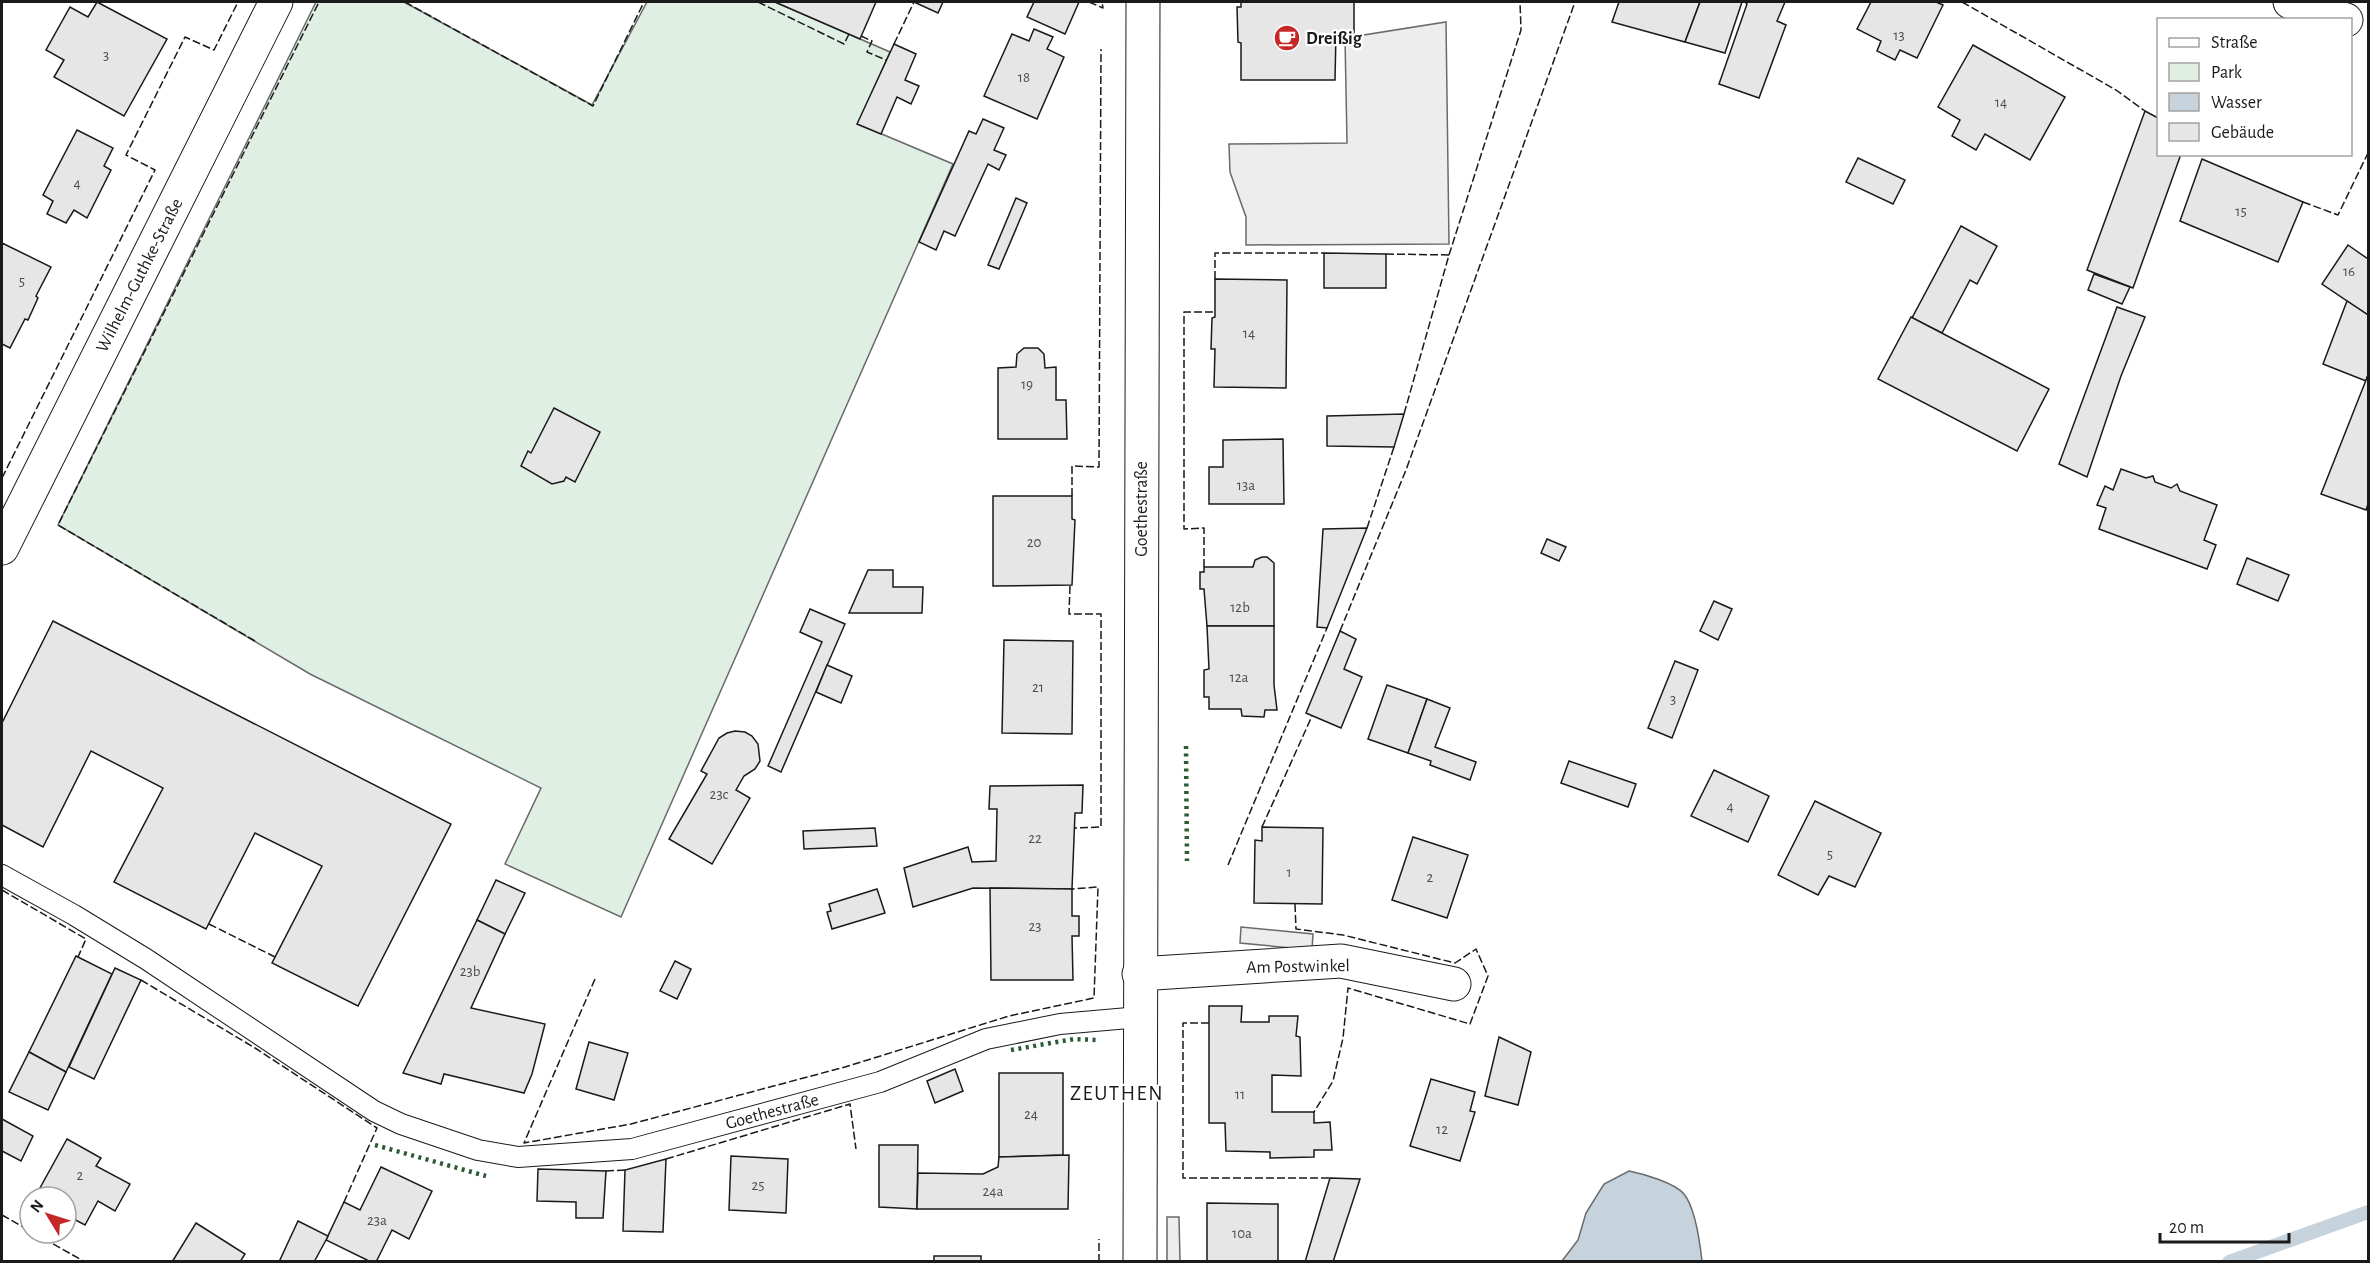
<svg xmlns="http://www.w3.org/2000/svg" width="2370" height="1263" font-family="'Alegreya Sans',sans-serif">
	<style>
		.green { fill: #e0efe3; stroke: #6a6a6a; stroke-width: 1.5 }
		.parking { fill: #ededed; stroke: #6a6a6a; stroke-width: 1.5 }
		.water { fill: #c6d2dc; stroke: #6a6a6a; stroke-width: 1.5 }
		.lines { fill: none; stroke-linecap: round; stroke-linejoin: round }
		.stream { stroke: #c6d2dc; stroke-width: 14 }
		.building { fill: #e6e6e6; stroke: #1a1a1a; stroke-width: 1.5 }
		.service-casing { stroke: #1a1a1a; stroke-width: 22 }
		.minor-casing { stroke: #1a1a1a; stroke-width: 35 }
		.secondary-casing { stroke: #1a1a1a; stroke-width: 35 }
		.service { stroke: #fff; stroke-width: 20 }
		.minor { stroke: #fff; stroke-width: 33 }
		.secondary { stroke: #fff; stroke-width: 33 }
		.hedge { stroke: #2b5a34; stroke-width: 4.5; stroke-dasharray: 3 4.5; stroke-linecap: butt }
		.fence { stroke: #1a1a1a; stroke-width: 1.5; stroke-dasharray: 8 3; stroke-linecap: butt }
		.labels { text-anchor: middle; stroke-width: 4.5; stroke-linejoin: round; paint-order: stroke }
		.number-label { font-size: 15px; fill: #4d4d4d }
		.poi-label { font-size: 18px; font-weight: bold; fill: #1a1a1a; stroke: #fff; text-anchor: start }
		.street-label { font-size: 18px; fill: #1a1a1a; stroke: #fff }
		.quarter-label { font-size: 21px; letter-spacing: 1.5px; fill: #1a1a1a; stroke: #fff }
	</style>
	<rect width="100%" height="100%" fill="#fff"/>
	<!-- green -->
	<polygon class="green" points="316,2 404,2 592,105 647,2 775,2 890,52 858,124 953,164 621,917 505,864 541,788 310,674 58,525"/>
	<!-- parking -->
	<g class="parking">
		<polygon points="1446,22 1449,244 1246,245 1246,217 1230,172 1229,144 1347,143 1345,38"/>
		<polygon points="1241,927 1313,934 1312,950 1240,943"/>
		<polygon points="1167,1217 1179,1217 1180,1261 1167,1261"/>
	</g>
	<!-- water -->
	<path class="water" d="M1629,1171C1644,1174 1675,1183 1684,1194C1696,1209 1700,1243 1702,1261H1562L1578,1240L1586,1213L1604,1184Z"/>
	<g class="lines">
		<!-- stream -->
		<polyline class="stream" points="2229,1262 2368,1212"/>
	</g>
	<!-- building -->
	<g class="building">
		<polygon points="97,2 167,39 124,116 54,77 64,60 46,50 70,7 88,17"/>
		<polygon points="775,2 876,2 860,39"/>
		<polygon points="914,2 943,2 938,13"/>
		<polygon points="1034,2 1079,2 1065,34 1027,17"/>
		<polygon points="1241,2 1354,2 1354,33 1336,33 1335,80 1241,80 1241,43 1238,42 1237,7 1241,7"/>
		<polygon points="1619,2 1700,2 1685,42 1612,22"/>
		<polygon points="1700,2 1742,2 1725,53 1685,42"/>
		<polygon points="1745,2 1785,2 1777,21 1786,25 1759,98 1719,84 1747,4"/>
		<polygon points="1871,2 1936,2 1943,5 1917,58 1900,50 1895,60 1877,51 1881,41 1857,29"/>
		<polygon points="1034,29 1053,37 1047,49 1064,57 1037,119 984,96 1012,34 1029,41"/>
		<polygon points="894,44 916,54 905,80 919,86 911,104 897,97 881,134 857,124"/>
		<polygon points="1973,45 2065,97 2030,160 1985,134 1976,150 1952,136 1960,120 1938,107"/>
		<polygon points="2145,111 2158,118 2158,154 2181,154 2133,288 2087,270"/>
		<polygon points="983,119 1004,128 994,150 1006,155 999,170 988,164 955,236 944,231 936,250 919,242 969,131 976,134"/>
		<polygon points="77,130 113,148 104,166 111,170 87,218 74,210 66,223 47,214 53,201 43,195"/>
		<polygon points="1858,158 1905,180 1893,204 1846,182"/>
		<polygon points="2202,159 2303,202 2278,262 2180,221"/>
		<polygon points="1016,198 1027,203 999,269 988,265"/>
		<polygon points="1961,226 1997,246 1977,284 1970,280 1942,333 1912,318"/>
		<polygon points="2,243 51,267 36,296 38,298 28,320 25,319 10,348 2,344"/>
		<polygon points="2348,245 2368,259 2368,315 2322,284"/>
		<polygon points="1324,253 1386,254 1386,288 1324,288"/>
		<polygon points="2094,274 2130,287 2122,304 2088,290"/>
		<polygon points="1215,279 1287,280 1286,388 1214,387 1215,349 1211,349 1212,318 1215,317"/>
		<polygon points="2347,301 2368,315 2368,375 2366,381 2323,364"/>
		<polygon points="2117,307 2145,317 2121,376 2087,477 2059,464"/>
		<polygon points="1911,317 2049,389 2017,451 1878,379"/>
		<polygon points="1024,348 1038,348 1044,354 1045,368 1056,367 1056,400 1066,400 1067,439 998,439 998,368 1016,367 1017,354"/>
		<polygon points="2368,375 2368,504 2366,510 2321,494"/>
		<polygon points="554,408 600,432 575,482 566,477 564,481 552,484 521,466 528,451 531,453"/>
		<polygon points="1404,414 1394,447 1327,446 1327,416"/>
		<polygon points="1283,439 1284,504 1209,504 1209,467 1223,467 1223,440"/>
		<polygon points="2121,469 2146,478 2153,476 2155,482 2171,488 2177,484 2180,491 2217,505 2204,540 2216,545 2207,569 2099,529 2106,508 2097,505 2105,486 2113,490"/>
		<polygon points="993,496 1072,496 1072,519 1075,520 1072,585 993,586"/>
		<polygon points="1367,528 1327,628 1317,627 1323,529"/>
		<polygon points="1547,539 1566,547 1559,561 1541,553"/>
		<polygon points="1262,557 1267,557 1274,563 1274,626 1207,626 1204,589 1200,589 1200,572 1204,572 1204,567 1253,567 1255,560"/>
		<polygon points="2247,558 2289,575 2278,601 2237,584"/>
		<polygon points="868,570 893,570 893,587 923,587 922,613 849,613"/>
		<polygon points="1714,601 1732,609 1718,640 1700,631"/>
		<polygon points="810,609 845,624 781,772 768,766 822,642 800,632"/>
		<polygon points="53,621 451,824 358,1006 272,963 322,866 255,833 206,929 114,882 163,788 91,751 43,847 2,825 2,723"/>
		<polygon points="1207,626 1274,626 1274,685 1277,710 1265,710 1264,717 1242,716 1241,709 1209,709 1209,697 1204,697 1204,670 1209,669"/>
		<polygon points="1340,631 1356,639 1344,669 1362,677 1341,728 1306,713"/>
		<polygon points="1004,640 1073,641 1072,734 1002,733"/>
		<polygon points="1675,661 1698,670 1672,738 1648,728"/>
		<polygon points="827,665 852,676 841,703 816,692"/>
		<polygon points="1387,685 1427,699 1408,753 1368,739"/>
		<polygon points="1427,699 1450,708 1435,747 1476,762 1470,780 1430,765 1431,761 1408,753"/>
		<polygon points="735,731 745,732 752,736 758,744 760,761 755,769 744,776 736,790 750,798 712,864 669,839 707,774 701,771 719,738 727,733"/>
		<polygon points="1569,761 1636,784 1628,807 1561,783"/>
		<polygon points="1714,770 1769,796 1748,842 1691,816"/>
		<polygon points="1083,785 1082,813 1075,813 1072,889 973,888 913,907 904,868 968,847 972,862 996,861 997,809 989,809 990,786"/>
		<polygon points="1815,801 1881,833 1855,887 1829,876 1818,895 1778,875"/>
		<polygon points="1262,827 1323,828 1322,904 1254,903 1255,840 1262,841"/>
		<polygon points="875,828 877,846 804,849 803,831"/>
		<polygon points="1413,837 1468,855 1447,918 1392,900"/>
		<polygon points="496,880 525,893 505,934 477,920"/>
		<polygon points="990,888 1072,889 1072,916 1079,916 1079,936 1072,936 1073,980 991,980"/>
		<polygon points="877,889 885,913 832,929 827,912 831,911 829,904"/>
		<polygon points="477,920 505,934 471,1008 545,1024 532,1074 524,1093 444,1074 441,1084 403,1073"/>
		<polygon points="76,956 112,974 66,1072 29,1052"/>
		<polygon points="675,961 691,969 677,999 660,991"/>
		<polygon points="115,968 141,980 94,1079 69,1067"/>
		<polygon points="1209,1006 1242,1006 1241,1022 1269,1022 1269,1016 1298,1016 1296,1036 1300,1037 1301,1076 1272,1075 1272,1112 1314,1112 1314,1123 1330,1122 1332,1150 1314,1150 1314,1157 1270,1158 1270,1152 1226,1151 1225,1123 1209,1123"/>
		<polygon points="1499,1037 1531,1052 1518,1105 1485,1096"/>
		<polygon points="589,1042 628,1053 614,1100 576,1089"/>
		<polygon points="29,1052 66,1072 48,1110 9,1092"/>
		<polygon points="955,1069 963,1091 935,1103 927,1081"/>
		<polygon points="999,1073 1063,1073 1063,1155 999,1157"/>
		<polygon points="1431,1079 1475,1092 1470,1111 1475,1112 1460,1161 1410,1146"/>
		<polygon points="2,1119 33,1136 21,1161 2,1151"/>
		<polygon points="67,1139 101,1158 96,1166 130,1184 115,1211 98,1201 85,1225 66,1215 66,1197 35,1197"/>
		<polygon points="879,1145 918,1145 917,1209 879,1207"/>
		<polygon points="1069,1155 1068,1209 917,1209 918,1173 983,1174 998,1167 999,1157"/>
		<polygon points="731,1156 788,1159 786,1213 729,1210"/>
		<polygon points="666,1159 663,1232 623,1231 625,1170"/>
		<polygon points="381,1167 432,1191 409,1239 392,1230 376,1262 371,1262 326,1240 344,1202 360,1210"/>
		<polygon points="538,1169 606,1171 603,1218 576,1218 576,1202 537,1201"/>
		<polygon points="1330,1178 1360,1179 1333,1262 1305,1262"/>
		<polygon points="1207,1203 1278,1204 1278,1262 1207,1262"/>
		<polygon points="298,1221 328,1236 326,1240 314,1262 279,1262"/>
		<polygon points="196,1223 245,1254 240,1262 172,1262"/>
		<rect x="934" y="1256" width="47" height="6"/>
	</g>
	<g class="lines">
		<defs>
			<polyline id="service" points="2,875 74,915 146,959 374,1111 401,1124 478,1150 518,1157 632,1149 880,1082 986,1039 1060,1024 1140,1017"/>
			<g id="minor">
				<polyline points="2290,2 2346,20"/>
				<polyline points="2,548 276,2"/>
				<polyline points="1139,974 1341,961 1454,984"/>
			</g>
			<polyline id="secondary" points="1140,1262 1143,2"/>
		</defs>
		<!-- service casing -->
		<use href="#service" class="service-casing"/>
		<!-- minor casing -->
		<use href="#minor" class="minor-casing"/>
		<!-- secondary casing -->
		<use href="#secondary" class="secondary-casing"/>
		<!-- service -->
		<use href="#service" class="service"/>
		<!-- minor -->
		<use href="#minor" class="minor"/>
		<!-- secondary -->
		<use href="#secondary" class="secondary"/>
		<!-- hedge -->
		<g class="hedge">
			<polyline points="1186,746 1187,861"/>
			<polyline points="1011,1050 1074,1039 1097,1040"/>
			<polyline points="375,1145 486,1176"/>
		</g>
		<!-- fence -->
		<g class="fence">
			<polyline points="405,2 593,106 644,2"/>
			<polyline points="758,2 844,44 849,34"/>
			<polyline points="1089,2 1103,8 1102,2"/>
			<polyline points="1962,2 2116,90 2145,111"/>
			<polyline points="861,36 872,41 867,52 886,60"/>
			<polyline points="894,44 914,2"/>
			<polyline points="2303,202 2338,215 2368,153"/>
			<polyline points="1386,254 1449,255 1404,414"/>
			<polyline points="1449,255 1521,30 1520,2"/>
			<polyline points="1215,279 1215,253 1324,253"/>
			<polyline points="2,478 155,170 126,155 185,37 214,50 238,2"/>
			<polyline points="1072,496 1072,466 1099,467 1101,49"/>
			<polyline points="1367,528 1394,447"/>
			<polyline points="1204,567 1204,528 1184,529 1184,312 1215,312"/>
			<polyline points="1070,586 1069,614 1101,614 1101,827 1075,828"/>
			<polyline points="1340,631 1406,470 1575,2"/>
			<polyline points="255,641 58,525 319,2"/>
			<polyline points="1262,827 1312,716"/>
			<polyline points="1228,865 1327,628"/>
			<polyline points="2,890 86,939 78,957"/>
			<polyline points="1295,904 1296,929 1343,935 1455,963 1476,949 1488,976 1470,1024 1348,988 1343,1038 1333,1081 1314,1112"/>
			<polyline points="209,924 275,957"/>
			<polyline points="595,979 524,1143 631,1124 845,1067 1009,1016 1094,998 1098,887 1072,889"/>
			<polyline points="141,980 255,1048 377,1128 344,1202"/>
			<polyline points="1209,1023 1183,1023 1183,1178 1330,1178"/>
			<polyline points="666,1159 850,1104 856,1149"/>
			<polyline points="606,1171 625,1170"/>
			<polyline points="2,1215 30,1231"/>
			<polyline points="34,1233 85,1262"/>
			<polyline points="1099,1262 1099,1239"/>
		</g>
	</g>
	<!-- icons -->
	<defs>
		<symbol id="cafe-disc" viewBox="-11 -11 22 22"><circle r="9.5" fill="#c62828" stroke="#fff"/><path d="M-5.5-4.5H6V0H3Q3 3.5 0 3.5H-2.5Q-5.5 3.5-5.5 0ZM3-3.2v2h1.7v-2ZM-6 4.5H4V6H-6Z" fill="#fff"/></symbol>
	</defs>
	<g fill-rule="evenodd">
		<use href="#cafe-disc" x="1272" y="23" width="30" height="30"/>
	</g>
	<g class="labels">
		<!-- number labels -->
		<g class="number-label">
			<text x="1899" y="40">13</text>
			<text x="106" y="60">3</text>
			<text x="1024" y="82">18</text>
			<text x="2001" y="107">14</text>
			<text x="77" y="188">4</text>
			<text x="2241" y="216">15</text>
			<text x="2349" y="276">16</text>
			<text x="22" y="286">5</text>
			<text x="1249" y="338">14</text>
			<text x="1027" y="389">19</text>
			<text x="1246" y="490">13a</text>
			<text x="1034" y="547">20</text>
			<text x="1240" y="612">12b</text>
			<text x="1239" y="682">12a</text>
			<text x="1038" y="692">21</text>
			<text x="1673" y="704">3</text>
			<text x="719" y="799">23c</text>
			<text x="1730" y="811">4</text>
			<text x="1035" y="843">22</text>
			<text x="1830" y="859">5</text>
			<text x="1289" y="877">1</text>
			<text x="1430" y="882">2</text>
			<text x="1035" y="931">23</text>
			<text x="470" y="976">23b</text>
			<text x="1240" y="1099">11</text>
			<text x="1031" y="1119">24</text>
			<text x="1442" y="1134">12</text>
			<text x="80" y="1180">2</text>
			<text x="758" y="1190">25</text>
			<text x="993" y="1196">24a</text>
			<text x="377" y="1225">23a</text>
			<text x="1242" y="1238">10a</text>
		</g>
		<!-- poi labels -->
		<g class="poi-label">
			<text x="1306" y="44">Dreißig</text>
		</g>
		<!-- street labels -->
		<g class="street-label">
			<text transform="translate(139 275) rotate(-63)" y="6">Wilhelm-Guthke-Straße</text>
			<text transform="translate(1141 509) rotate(-90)" y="6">Goethestraße</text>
			<text transform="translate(1298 966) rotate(-1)" y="6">Am Postwinkel</text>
			<text transform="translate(772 1111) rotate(-15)" y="6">Goethestraße</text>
		</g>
		<!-- quarter labels -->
		<g class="quarter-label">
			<text x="1117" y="1100">ZEUTHEN</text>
		</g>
	</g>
	<!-- border -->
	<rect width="2370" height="1263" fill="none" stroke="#1a1a1a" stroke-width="6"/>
	<!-- legend -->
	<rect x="2157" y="18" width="195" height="138" fill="#ffffff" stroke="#a3a3a3" stroke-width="1.5"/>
	<rect x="2169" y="38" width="30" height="9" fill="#ffffff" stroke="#a3a3a3" stroke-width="1.5"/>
	<text x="2211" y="48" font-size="18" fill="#1a1a1a">Straße</text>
	<rect x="2169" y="63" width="30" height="18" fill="#e0efe3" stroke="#a3a3a3" stroke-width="1.5"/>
	<text x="2211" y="78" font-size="18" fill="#1a1a1a">Park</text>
	<rect x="2169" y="93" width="30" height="18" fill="#c6d2dc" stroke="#a3a3a3" stroke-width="1.5"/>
	<text x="2211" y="108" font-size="18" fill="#1a1a1a">Wasser</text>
	<rect x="2169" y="123" width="30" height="18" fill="#e6e6e6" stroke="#a3a3a3" stroke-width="1.5"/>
	<text x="2211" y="138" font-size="18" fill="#1a1a1a">Gebäude</text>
	<!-- north arrow -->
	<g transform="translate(48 1215) rotate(308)"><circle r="28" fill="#ffffff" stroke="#a3a3a3" stroke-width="1.5"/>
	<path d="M0-4.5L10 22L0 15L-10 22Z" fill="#c62828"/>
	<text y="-9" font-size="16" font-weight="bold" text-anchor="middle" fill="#1a1a1a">N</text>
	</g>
	<!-- scale -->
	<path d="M2160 1233v9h129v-9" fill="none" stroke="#1a1a1a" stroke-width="3"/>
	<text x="2169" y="1233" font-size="18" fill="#1a1a1a" stroke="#ffffff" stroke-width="4.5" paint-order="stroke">20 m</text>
</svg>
